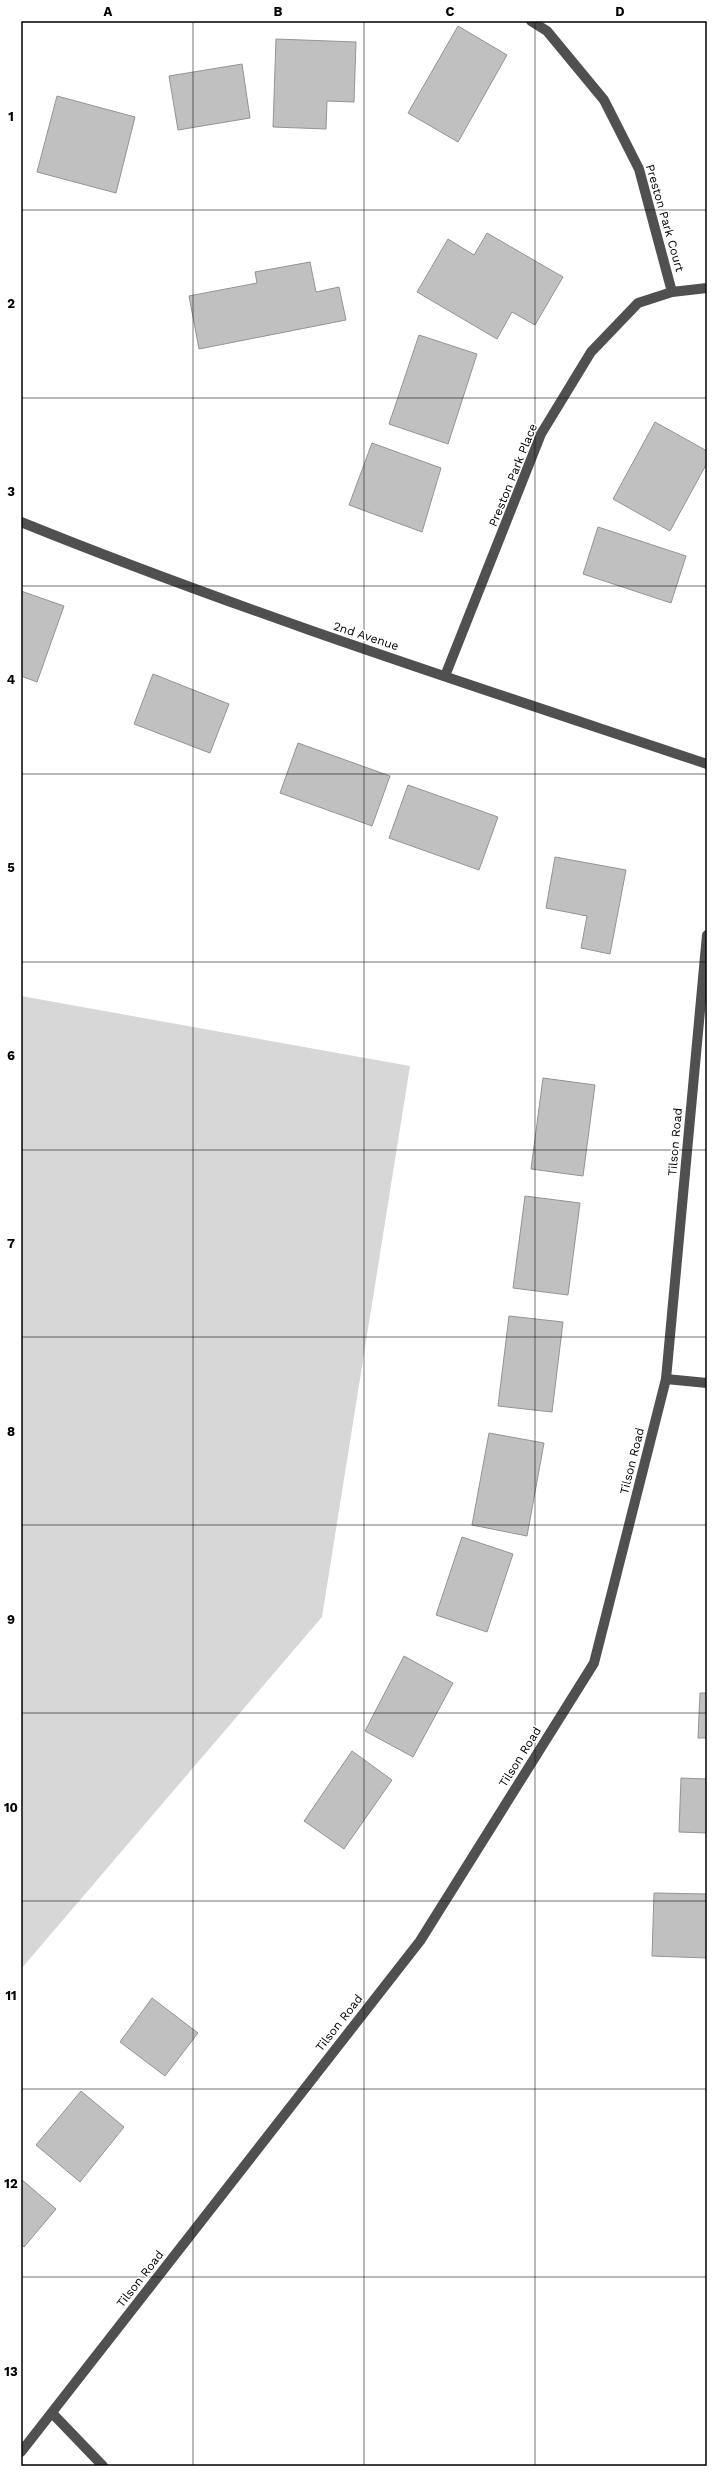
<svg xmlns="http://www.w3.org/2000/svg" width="728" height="2487" font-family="'Work Sans',sans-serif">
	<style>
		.green { fill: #d7d7d7 }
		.building { fill: #c0c0c0; stroke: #949494 }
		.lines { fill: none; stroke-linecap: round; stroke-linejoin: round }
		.minor { stroke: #505050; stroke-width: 10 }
		.grid { fill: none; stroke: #000; stroke-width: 1; stroke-opacity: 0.55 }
		.labels { text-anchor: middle; stroke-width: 3; stroke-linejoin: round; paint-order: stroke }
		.street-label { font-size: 12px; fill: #000; stroke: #fff }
		.neatline { fill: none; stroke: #000; stroke-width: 1.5 }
		.grid-label { font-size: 13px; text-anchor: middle; font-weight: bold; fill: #000 }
	</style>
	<rect width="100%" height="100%" fill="#fff"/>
	<!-- green -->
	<polygon class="green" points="21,996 410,1066 322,1617 21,1969"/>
	<!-- building -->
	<g class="building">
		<polygon points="458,26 507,55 458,142 408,113"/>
		<polygon points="276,39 356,42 354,102 327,101 326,129 273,127"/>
		<polygon points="242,64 250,118 178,130 169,76"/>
		<polygon points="57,96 135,117 116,193 37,172"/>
		<polygon points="487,233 563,277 535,325 512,312 497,339 417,292 448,239 474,255"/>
		<polygon points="310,262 316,292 339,287 346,320 199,349 189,296 257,283 255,272"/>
		<polygon points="419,335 477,354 448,444 389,424"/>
		<polygon points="655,422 707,451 707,463 670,531 613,499"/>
		<polygon points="372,443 441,468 422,532 349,505"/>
		<polygon points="598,527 686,556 671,603 583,574"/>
		<polygon points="21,591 64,606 37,682 21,676"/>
		<polygon points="153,674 229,704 210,753 134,724"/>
		<polygon points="298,743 390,776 372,826 280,793"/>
		<polygon points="408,785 498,817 479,870 389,838"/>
		<polygon points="555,857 626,870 610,954 581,948 587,916 546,908"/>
		<polygon points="543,1078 595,1085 583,1176 531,1169"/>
		<polygon points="525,1196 580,1203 568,1295 513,1288"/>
		<polygon points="509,1316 563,1322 552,1412 498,1406"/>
		<polygon points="489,1433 544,1443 527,1536 472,1525"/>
		<polygon points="462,1537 513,1554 487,1632 436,1615"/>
		<polygon points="404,1656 453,1683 413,1757 365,1731"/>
		<polygon points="700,1693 707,1693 707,1738 698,1738"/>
		<polygon points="352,1751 392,1780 344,1849 304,1821"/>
		<polygon points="681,1778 707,1779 707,1833 679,1832"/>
		<polygon points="654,1893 707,1894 707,1958 652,1956"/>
		<polygon points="152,1998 198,2033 165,2076 120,2042"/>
		<polygon points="81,2091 124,2127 80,2182 36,2145"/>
		<polygon points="21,2179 56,2209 24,2247 21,2244"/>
	</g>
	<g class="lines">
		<!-- minor -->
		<g class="minor">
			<polyline points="531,21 547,31 604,100 639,169 672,292"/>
			<path d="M21,522C246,613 477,687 707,764"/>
			<polyline points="445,676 541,434 591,352 638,303 672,292 707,288"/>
			<polyline points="666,1379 707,1383"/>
			<polyline points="52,2413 103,2466"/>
			<polyline points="21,2452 420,1941 594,1663 666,1379 707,935"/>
		</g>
	</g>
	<!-- grid -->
	<path class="grid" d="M193,21V2466M364,21V2466M535,21V2466M21,210H707M21,398H707M21,586H707M21,774H707M21,962H707M21,1150H707M21,1337H707M21,1525H707M21,1713H707M21,1901H707M21,2089H707M21,2277H707"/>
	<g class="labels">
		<!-- street labels -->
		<g class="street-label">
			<text transform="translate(665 218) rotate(74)" y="4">Preston Park Court</text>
			<text transform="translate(513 475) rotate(-68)" y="4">Preston Park Place</text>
			<text transform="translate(366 636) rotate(18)" y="4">2nd Avenue</text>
			<text transform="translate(675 1142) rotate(-85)" y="4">Tilson Road</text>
			<text transform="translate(632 1461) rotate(-76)" y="4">Tilson Road</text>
			<text transform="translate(520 1757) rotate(-58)" y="4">Tilson Road</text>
			<text transform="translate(339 2023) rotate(-52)" y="4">Tilson Road</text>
			<text transform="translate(140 2279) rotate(-52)" y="4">Tilson Road</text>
		</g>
	</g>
	<!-- border -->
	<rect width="728" height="2487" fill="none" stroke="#ffffff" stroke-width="44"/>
	<rect x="22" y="22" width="684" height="2443" class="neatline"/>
	<g class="grid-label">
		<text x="108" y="16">A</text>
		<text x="278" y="16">B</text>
		<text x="450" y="16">C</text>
		<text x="620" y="16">D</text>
		<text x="11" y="121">1</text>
		<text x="11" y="308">2</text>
		<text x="11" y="496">3</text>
		<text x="11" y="684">4</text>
		<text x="11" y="872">5</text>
		<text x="11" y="1060">6</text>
		<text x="11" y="1248">7</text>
		<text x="11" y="1436">8</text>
		<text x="11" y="1624">9</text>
		<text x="11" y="1812">10</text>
		<text x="11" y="2000">11</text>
		<text x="11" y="2188">12</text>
		<text x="11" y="2376">13</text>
	</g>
</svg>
